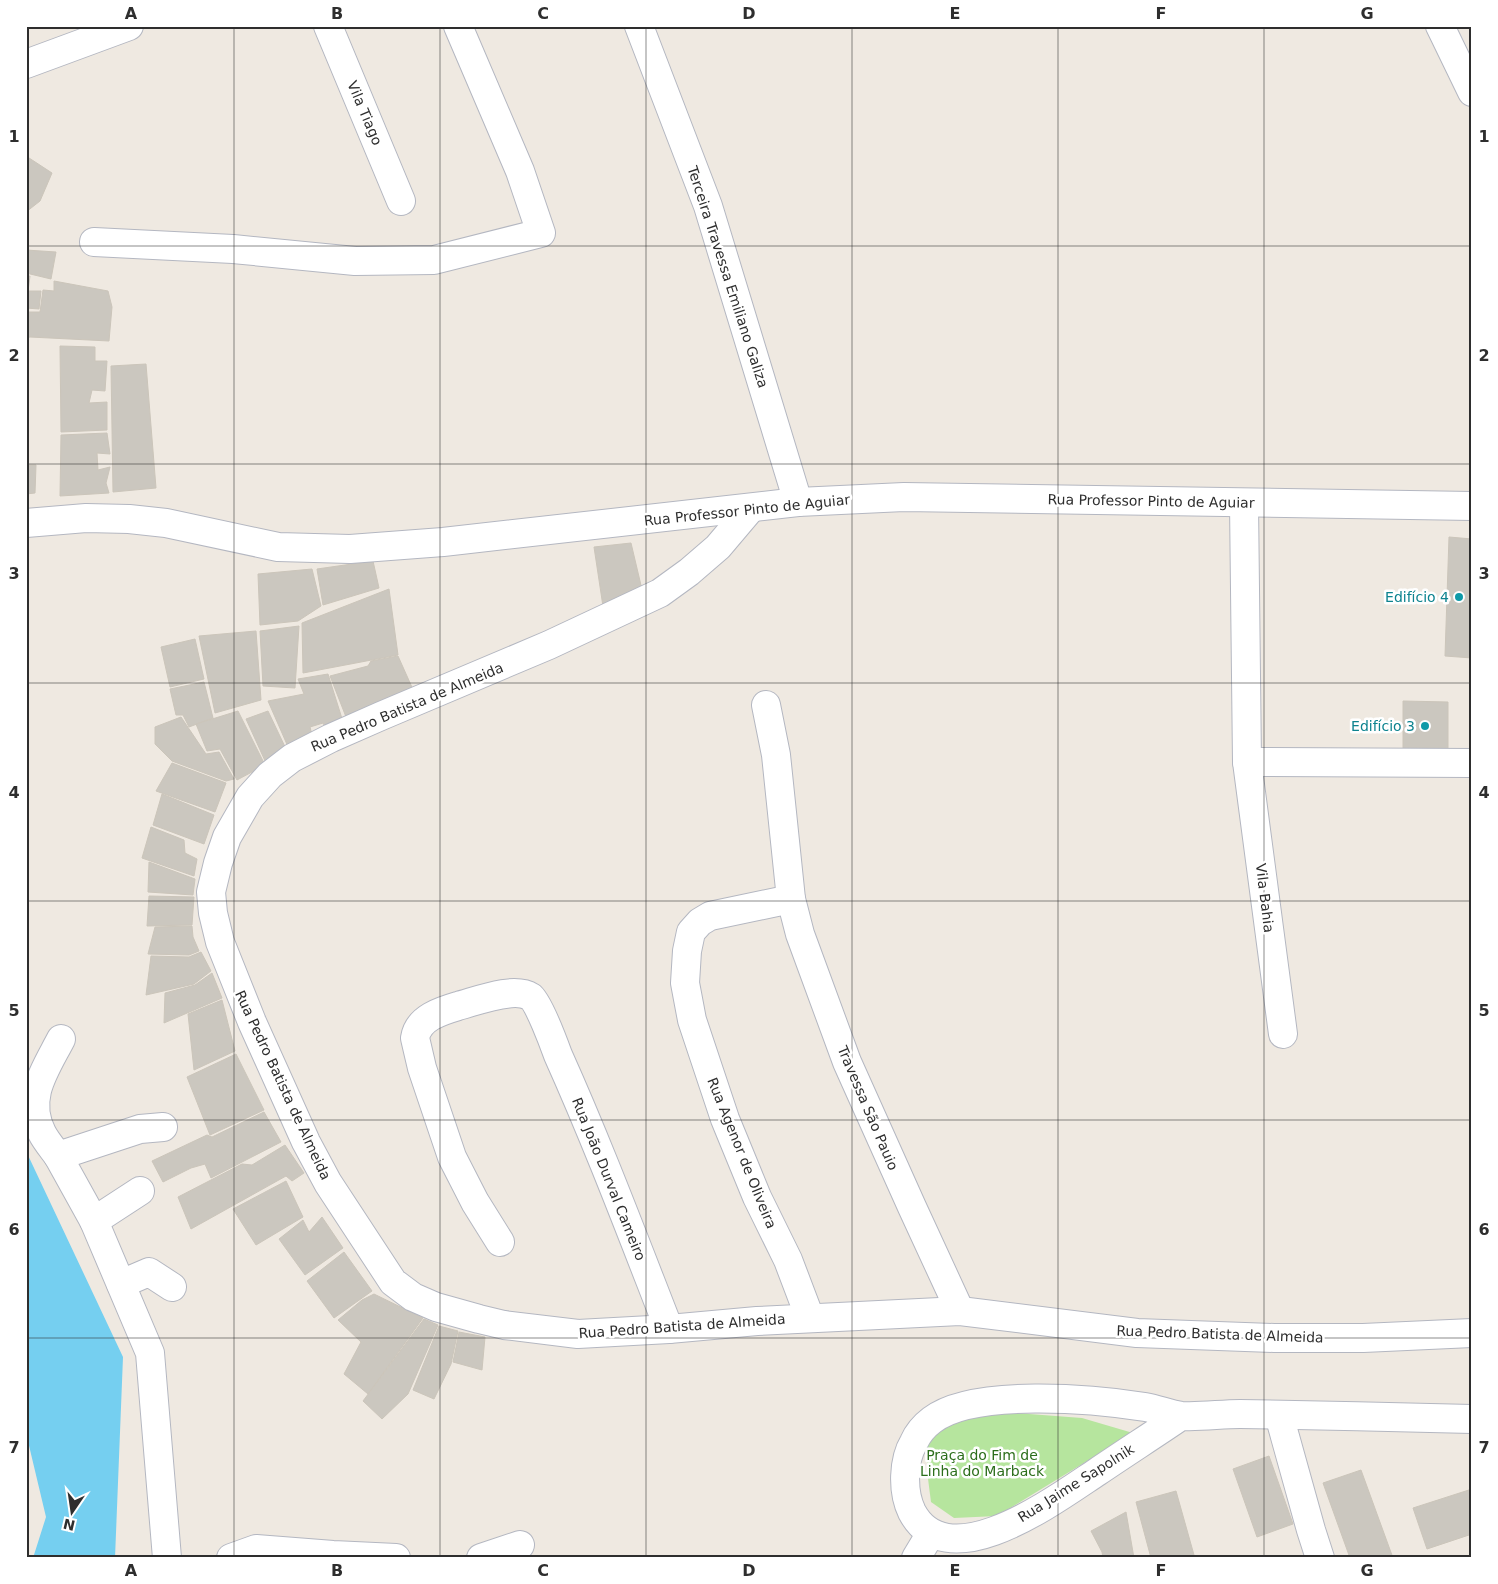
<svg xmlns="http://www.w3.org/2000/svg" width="1498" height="1584" font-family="'DejaVu Sans',sans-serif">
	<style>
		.green { fill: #b6e59e }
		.water { fill: #75cff0 }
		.building { fill: #cbc7bf; stroke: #cbc5ba }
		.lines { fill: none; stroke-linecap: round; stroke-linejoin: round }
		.minor-casing { stroke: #b4b7c1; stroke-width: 30 }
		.minor { stroke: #fff; stroke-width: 28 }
		.grid { fill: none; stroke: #2e2e2e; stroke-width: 1; stroke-opacity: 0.55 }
		.culture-dot { fill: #0f9aa8; stroke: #fff; stroke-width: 2 }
		.labels { text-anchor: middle; stroke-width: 5; stroke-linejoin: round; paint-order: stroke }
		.street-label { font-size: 14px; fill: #2e2e2e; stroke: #fff }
		.culture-label { font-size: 14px; fill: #0d838f; stroke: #fff; text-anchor: end }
		.park-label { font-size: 14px; fill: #2c6e1b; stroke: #fff }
		.neatline { fill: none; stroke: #2e2e2e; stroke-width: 2 }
		.grid-label { font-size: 16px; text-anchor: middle; font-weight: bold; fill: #2e2e2e }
	</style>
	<rect width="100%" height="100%" fill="#efe9e1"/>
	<!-- green -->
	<polygon class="green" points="974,1410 1082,1418 1133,1433 997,1516 954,1518 931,1502 927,1471 927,1440 957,1417"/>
	<!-- water -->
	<polygon class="water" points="26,1151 123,1357 115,1558 33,1558 46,1517 26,1433"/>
	<!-- building -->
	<g class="building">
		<polygon points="26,156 52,173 40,201 26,212"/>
		<polygon points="26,250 56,252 51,279 26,273"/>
		<polygon points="26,276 30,276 28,291 41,291 39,309 26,308"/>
		<polygon points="54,281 108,291 112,307 109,341 30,337 26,338 26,312 40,312 43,290 54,291"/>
		<polygon points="60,346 95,347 95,361 107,361 105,391 92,390 89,403 107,402 107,430 61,432"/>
		<polygon points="146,364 156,488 113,492 111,366"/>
		<polygon points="26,411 28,449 26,449"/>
		<polygon points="107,433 110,454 97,453 98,470 110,467 106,483 109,493 60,496 61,435"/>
		<polygon points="26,465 36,465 35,493 26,494"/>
		<polygon points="1449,537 1472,539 1472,658 1445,656"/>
		<polygon points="631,543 644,598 604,613 594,547"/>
		<polygon points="373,561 379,588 323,605 317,569"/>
		<polygon points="312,569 321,606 298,621 260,625 258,574"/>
		<polygon points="389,589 398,655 303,673 302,623"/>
		<polygon points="299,626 295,688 263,686 260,631"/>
		<polygon points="256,631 261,700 215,713 199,636"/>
		<polygon points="195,639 204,679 170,687 161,647"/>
		<polygon points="398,656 415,694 348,722 330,676 368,666 371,661"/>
		<polygon points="328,674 344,725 327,731 323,723 310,727 313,739 289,749 268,701 304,694 298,679"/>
		<polygon points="204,682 213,718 189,727 183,715 176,715 170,689"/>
		<polygon points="1403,701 1448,702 1448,751 1403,750"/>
		<polygon points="238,711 265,765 237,780 220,749 207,751 196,724"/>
		<polygon points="268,711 287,751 266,763 246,719"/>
		<polygon points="181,717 206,754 219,752 234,779 226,781 172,761 155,744 155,727"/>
		<polygon points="172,763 226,783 215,812 156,791"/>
		<polygon points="162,794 214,815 204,844 153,825"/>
		<polygon points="151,827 184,840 185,853 197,859 194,876 142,858"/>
		<polygon points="149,862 195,879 193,895 148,892"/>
		<polygon points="149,896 194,897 192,925 147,926"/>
		<polygon points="192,926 193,937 199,951 189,955 148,954 155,927"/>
		<polygon points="201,952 211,971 194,984 146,995 151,956 189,957"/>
		<polygon points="212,973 222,998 164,1023 165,993 195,985"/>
		<polygon points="222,1000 235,1051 194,1070 188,1014"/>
		<polygon points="236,1054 264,1110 210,1135 187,1077"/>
		<polygon points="264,1112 281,1142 211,1178 205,1164 191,1168 163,1182 152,1161 207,1135 212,1137"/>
		<polygon points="285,1145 304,1173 292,1181 286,1176 191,1229 178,1197 242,1164 252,1165"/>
		<polygon points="286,1181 303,1217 256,1245 233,1209"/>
		<polygon points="322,1217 343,1248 305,1275 279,1239 303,1220 309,1232"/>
		<polygon points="344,1252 372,1291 334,1318 307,1281"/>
		<polygon points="374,1294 423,1318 368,1394 344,1374 361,1342 338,1320 362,1300"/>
		<polygon points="424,1319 438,1325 408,1394 382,1419 363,1401"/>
		<polygon points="439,1326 458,1331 451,1364 434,1399 413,1390"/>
		<polygon points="459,1332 485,1337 482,1370 453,1362"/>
		<polygon points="1269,1456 1293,1524 1257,1537 1233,1469"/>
		<polygon points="1361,1470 1393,1558 1350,1558 1323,1483"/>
		<polygon points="1472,1489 1472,1534 1427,1549 1413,1508"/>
		<polygon points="1176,1491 1194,1555 1186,1558 1151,1558 1136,1502"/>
		<polygon points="1126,1512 1134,1558 1103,1558 1102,1552 1091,1531"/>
	</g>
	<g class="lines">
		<defs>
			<g id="minor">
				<polyline points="328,26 401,201"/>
				<polyline points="639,26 708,206 798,502"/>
				<polyline points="1440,26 1472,92"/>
				<polyline points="26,64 129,26"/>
				<polyline points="94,242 233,249 355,261 434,260 541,233 520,171 458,26"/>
				<polyline points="1244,503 1247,762 1283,1034"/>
				<polyline points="751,508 718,547 689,572 660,593 549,645 381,716 331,738 292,758 270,775 250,797 227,837 218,863 211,892 213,913 220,942 252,1022 306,1142 328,1183 393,1282 413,1297 436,1307 479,1319 504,1325 578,1334 669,1329 757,1321 960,1311 1137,1333 1274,1338 1363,1338 1472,1333"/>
				<polyline points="26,523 86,518 129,519 166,523 278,547 350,549 443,542 798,502 904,497 1472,506"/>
				<polyline points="766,705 776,755 791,899 800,934 847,1062 912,1207 960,1311"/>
				<polyline points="1247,762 1472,763"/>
				<polyline points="791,899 710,916 700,922 691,932 687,951 685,983 692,1020 725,1119 757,1197 788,1260 810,1318"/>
				<polyline points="163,1127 140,1129 58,1156 94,1221 150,1353 167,1558"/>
				<path d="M58,1156C53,1149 46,1141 42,1133C24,1098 45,1070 61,1039"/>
				<polyline points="94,1221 140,1191"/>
				<path d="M500,1242L475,1202L452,1157L422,1068L415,1038C418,1018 441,1011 458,1006C477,1001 514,986 531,997C538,1001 554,1044 558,1055C598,1144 633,1237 669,1329"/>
				<polyline points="121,1284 149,1272 172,1287"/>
				<polyline points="1279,1415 1311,1530 1320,1558"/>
				<path d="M1181,1416C1153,1435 1125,1453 1097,1472C1056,1499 948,1580 912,1512C902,1492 903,1460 914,1442C918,1433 924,1426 932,1420C973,1388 1095,1399 1145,1407C1158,1409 1170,1415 1182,1416C1202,1417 1221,1414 1240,1414C1317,1415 1395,1417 1472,1419"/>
				<polyline points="231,1558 256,1549 333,1555 396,1558"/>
				<polyline points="481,1558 520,1545"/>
				<polyline points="916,1558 931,1533"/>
			</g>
		</defs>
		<!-- minor casing -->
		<use href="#minor" class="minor-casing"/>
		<!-- minor -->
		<use href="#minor" class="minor"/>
	</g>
	<!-- grid -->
	<path class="grid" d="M234,26V1558M440,26V1558M646,26V1558M852,26V1558M1058,26V1558M1264,26V1558M26,246H1472M26,464H1472M26,683H1472M26,901H1472M26,1120H1472M26,1338H1472"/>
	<!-- markers -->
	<g class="culture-dot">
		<circle cx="1459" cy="597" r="5"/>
		<circle cx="1425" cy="726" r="5"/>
	</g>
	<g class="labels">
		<!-- street labels -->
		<g class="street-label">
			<text transform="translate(365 113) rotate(67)" y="5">Vila Tiago</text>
			<text transform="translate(728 277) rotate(72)" y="5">Terceira Travessa Emiliano Galiza</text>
			<text transform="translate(1151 501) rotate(1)" y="5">Rua Professor Pinto de Aguiar</text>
			<text transform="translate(747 510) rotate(-6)" y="5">Rua Professor Pinto de Aguiar</text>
			<text transform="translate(407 707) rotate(-23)" y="5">Rua Pedro Batista de Almeida</text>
			<text transform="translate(1265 898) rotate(83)" y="5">Vila Bahia</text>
			<text transform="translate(283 1085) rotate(65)" y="5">Rua Pedro Batista de Almeida</text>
			<text transform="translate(868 1108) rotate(67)" y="5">Travessa São Pauio</text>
			<text transform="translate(742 1153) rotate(68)" y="5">Rua Agenor de Oliveira</text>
			<text transform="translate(609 1179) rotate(68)" y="5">Rua João Durval Cameiro</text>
			<text transform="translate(682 1326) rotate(-4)" y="5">Rua Pedro Batista de Almeida</text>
			<text transform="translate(1220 1334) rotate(2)" y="5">Rua Pedro Batista de Almeida</text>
			<text transform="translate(1076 1483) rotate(-32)" y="5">Rua Jaime Sapolnik</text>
		</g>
		<!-- culture labels -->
		<g class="culture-label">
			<text x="1449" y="602">Edifício 4</text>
			<text x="1415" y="731">Edifício 3</text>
		</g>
		<!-- park labels -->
		<g class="park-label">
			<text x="982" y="1460">Praça do Fim de<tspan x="982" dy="16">Linha do Marback</tspan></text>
		</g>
	</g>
	<!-- border -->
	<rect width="1498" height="1584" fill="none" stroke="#ffffff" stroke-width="55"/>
	<!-- north arrow -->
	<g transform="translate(72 1512) rotate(193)" stroke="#ffffff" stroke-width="4" paint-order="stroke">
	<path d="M0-4L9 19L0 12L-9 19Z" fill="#2e2e2e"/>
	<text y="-8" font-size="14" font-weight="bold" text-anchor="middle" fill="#2e2e2e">N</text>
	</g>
	<rect x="28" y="28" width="1442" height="1528" class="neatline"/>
	<g class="grid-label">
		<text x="131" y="19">A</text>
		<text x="337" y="19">B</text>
		<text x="543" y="19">C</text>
		<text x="749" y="19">D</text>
		<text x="955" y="19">E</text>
		<text x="1161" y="19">F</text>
		<text x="1367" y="19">G</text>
		<text x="14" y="142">1</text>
		<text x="1484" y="142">1</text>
		<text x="14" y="361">2</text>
		<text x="1484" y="361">2</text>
		<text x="14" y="579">3</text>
		<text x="1484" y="579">3</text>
		<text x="14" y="798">4</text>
		<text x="1484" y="798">4</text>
		<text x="14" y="1016">5</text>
		<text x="1484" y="1016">5</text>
		<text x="14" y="1235">6</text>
		<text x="1484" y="1235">6</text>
		<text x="14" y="1453">7</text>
		<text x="1484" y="1453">7</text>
		<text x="131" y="1576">A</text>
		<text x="337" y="1576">B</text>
		<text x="543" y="1576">C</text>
		<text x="749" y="1576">D</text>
		<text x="955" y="1576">E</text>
		<text x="1161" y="1576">F</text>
		<text x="1367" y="1576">G</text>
	</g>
</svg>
